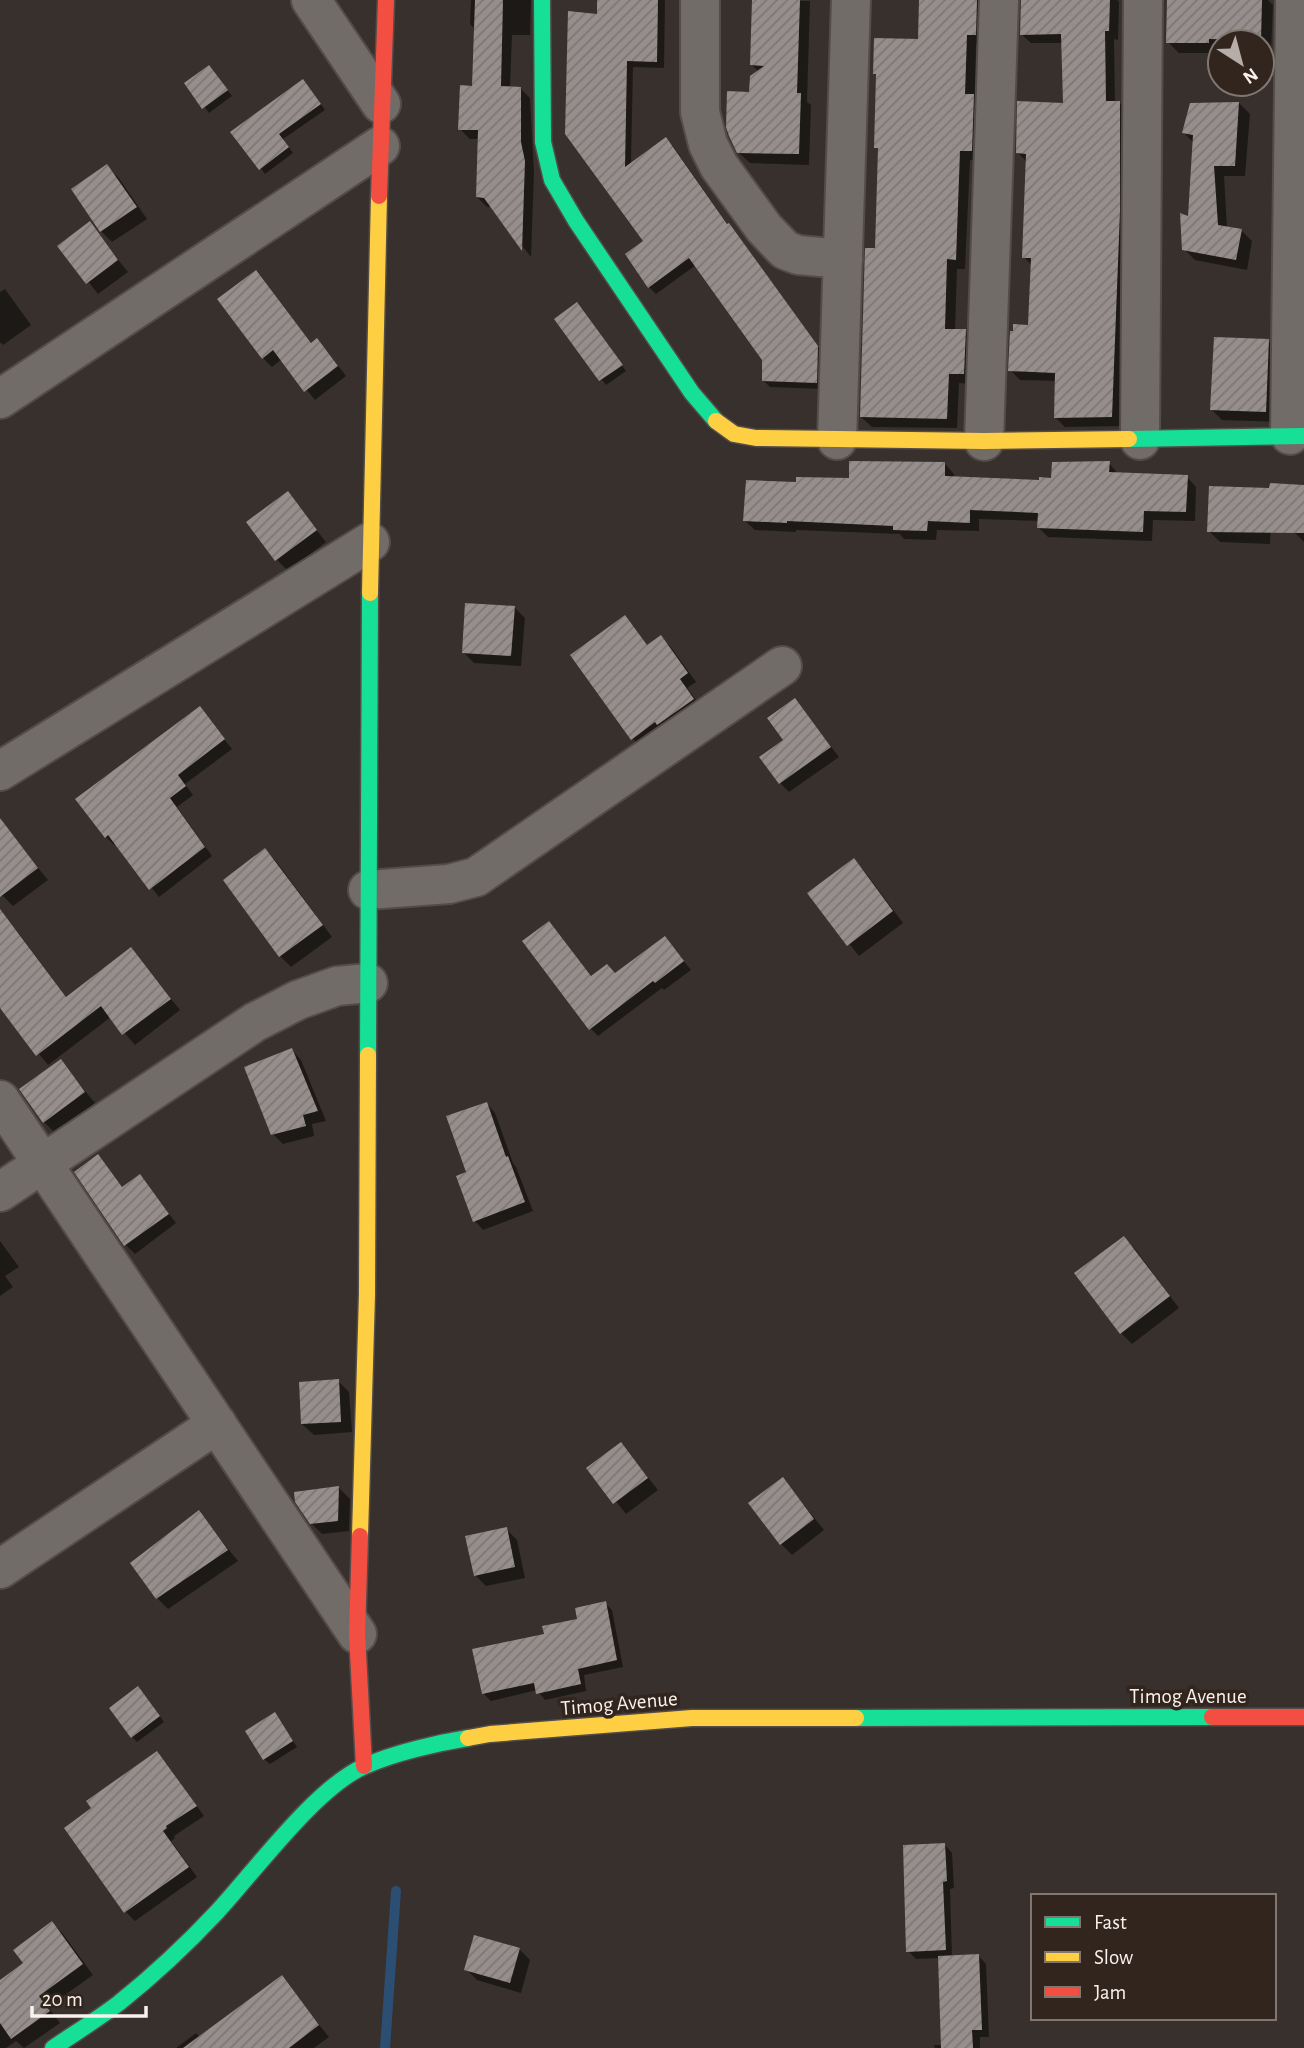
<svg xmlns="http://www.w3.org/2000/svg" width="1304" height="2048" font-family="'Alegreya Sans',sans-serif">
	<style>
		.shadow { fill: #0007 }
		.lines { fill: none; stroke-linecap: round; stroke-linejoin: round }
		.stream { stroke: #2c4e73; stroke-width: 10 }
		.building { fill: url(#building-hatch) }
		.street-casing { stroke: #534c49; stroke-width: 42 }
		.fast-casing { stroke: #534c49; stroke-width: 19 }
		.slow-casing { stroke: #534c49; stroke-width: 19 }
		.jam-casing { stroke: #534c49; stroke-width: 19 }
		.street { stroke: #726c68; stroke-width: 38 }
		.fast { stroke: #16e098; stroke-width: 16 }
		.slow { stroke: #ffcf43; stroke-width: 16 }
		.jam { stroke: #f24e42; stroke-width: 16 }
		.labels { text-anchor: middle; stroke-width: 7; stroke-linejoin: round; paint-order: stroke }
		.street-label { font-size: 21px; fill: #faf1ec; stroke: #32251e }
	</style>
	<defs>
		<pattern id="building-hatch" width="6" height="6" patternUnits="userSpaceOnUse" patternTransform="scale(1.75)"><rect width="6" height="6" fill="#968e8c"/><path d="M-1 1l2-2M0 6l6-6M5 7l2-2" fill="none" stroke="#7c7674"/></pattern>
	</defs>
	<rect width="100%" height="100%" fill="#38302c"/>
	<!-- shadow -->
	<g class="shadow">
		<polygon points="471,0 531,0 530,35 512,35 510,88 520,88 530,98 534,172 531,257 492,207 487,207 477,197 479,139 470,139 460,129 474,87 476,30 470,24"/>
		<polygon points="599,0 665,0 664,68 633,67 631,164 666,139 673,146 728,225 735,232 824,355 823,389 770,387 763,380 764,359 696,265 656,294 649,287 645,242 567,134 598,15"/>
		<polygon points="754,0 810,1 807,102 811,105 809,165 750,163 738,152 751,93 759,72 752,65"/>
		<polygon points="921,0 991,0 985,45 976,45 975,98 983,106 981,161 970,160 965,269 957,269 955,331 965,331 975,341 974,384 959,383 957,428 872,427 861,417 877,250 880,151 876,147 877,76 874,73 919,41"/>
		<polygon points="1022,0 1117,0 1119,2 1118,40 1114,39 1115,103 1120,103 1129,112 1128,221 1120,426 1065,427 1055,417 1057,381 1020,380 1010,370 1030,326 1032,266 1024,257 1028,163 1017,152 1065,105 1063,43 1031,43 1021,34"/>
		<polygon points="1219,0 1268,0 1273,5 1271,51 1262,50 1262,42 1220,42 1219,53 1179,53 1168,42"/>
		<polygon points="214,72 232,96 209,113 187,83"/>
		<polygon points="308,86 325,110 283,139 293,153 265,174 233,132"/>
		<polygon points="1239,103 1250,114 1245,176 1224,176 1227,228 1241,230 1252,241 1247,270 1195,260 1184,249 1190,218 1194,143 1184,133"/>
		<polygon points="107,167 118,177 147,219 112,242 101,231 73,190"/>
		<polygon points="89,224 128,272 98,294 60,246"/>
		<polygon points="256,273 312,344 326,350 346,376 315,400 282,359 272,367 263,358"/>
		<polygon points="5,289 31,325 3,345 0,342 0,292"/>
		<polygon points="582,309 626,371 606,385 556,319"/>
		<polygon points="1268,341 1279,352 1276,422 1222,420 1211,409"/>
		<polygon points="1109,463 1118,474 1187,477 1196,487 1195,521 1153,520 1152,541 1048,537 1039,528 1039,521 979,519 979,531 937,530 936,540 904,539 900,534 796,530 796,532 755,530 745,521 797,484 850,480 945,464 954,474 954,478 1041,482"/>
		<polygon points="288,494 326,542 288,571 277,560"/>
		<polygon points="1304,499 1304,542 1294,532"/>
		<polygon points="1272,500 1270,544 1220,542 1209,531"/>
		<polygon points="514,607 525,618 521,666 474,663 463,652"/>
		<polygon points="625,618 648,647 661,638 670,646 696,682 687,688 702,708 641,747 633,739"/>
		<polygon points="795,700 839,757 789,792 780,783"/>
		<polygon points="200,709 232,749 185,784 193,795 177,807 212,856 159,897 117,843 114,845 106,837"/>
		<polygon points="12,836 48,880 13,906 0,893 0,845"/>
		<polygon points="265,850 276,861 332,937 291,967 280,956"/>
		<polygon points="854,861 865,872 903,923 859,956 809,894"/>
		<polygon points="7,920 17,931 67,998 131,949 180,1010 135,1045 111,1017 48,1065 2,1008 0,1009 0,925"/>
		<polygon points="549,924 592,977 616,975 665,938 691,970 664,990 662,988 598,1036 590,1028"/>
		<polygon points="292,1050 301,1060 326,1121 312,1124 314,1136 283,1144 273,1134"/>
		<polygon points="60,1061 95,1103 55,1133 44,1122"/>
		<polygon points="487,1104 495,1113 513,1163 516,1167 533,1211 483,1230 475,1221"/>
		<polygon points="98,1157 123,1188 140,1176 176,1223 135,1254 126,1245 77,1172"/>
		<polygon points="1124,1238 1135,1249 1179,1308 1132,1344 1121,1333"/>
		<polygon points="0,1241 19,1267 5,1276 13,1287 0,1296"/>
		<polygon points="338,1381 349,1392 352,1432 314,1435 302,1424"/>
		<polygon points="621,1444 658,1490 626,1514 589,1468"/>
		<polygon points="783,1479 824,1530 792,1555 781,1544"/>
		<polygon points="339,1488 350,1499 349,1531 322,1534 311,1523"/>
		<polygon points="199,1513 238,1561 168,1609 157,1598"/>
		<polygon points="506,1529 517,1540 525,1578 486,1586 475,1575"/>
		<polygon points="605,1603 612,1610 623,1667 584,1675 586,1691 545,1700 537,1690 491,1701 484,1694"/>
		<polygon points="143,1693 164,1722 137,1742 132,1737"/>
		<polygon points="275,1714 297,1747 270,1764 264,1759"/>
		<polygon points="166,1763 204,1816 174,1836 175,1838 171,1841 197,1877 135,1921 126,1912 66,1828"/>
		<polygon points="945,1845 952,1853 954,1888 950,1889 952,1957 978,1955 986,1964 989,2037 980,2037 980,2048 935,2048 934,2045 943,2045 939,1958 916,1959 908,1951"/>
		<polygon points="52,1923 63,1934 93,1975 48,2007 60,2023 24,2048 16,2041 6,2048 0,2048 0,1982 25,1964"/>
		<polygon points="519,1949 530,1960 521,1993 477,1980 466,1969"/>
		<polygon points="281,1978 329,2037 314,2048 176,2048 196,2033 200,2037"/>
	</g>
	<g class="lines">
		<!-- stream -->
		<polyline class="stream" points="385,2048 396,1891"/>
	</g>
	<!-- building -->
	<g class="building">
		<polygon points="475,0 503,0 501,86 521,87 521,142 525,161 522,251 484,198 476,197 478,130 458,130 460,85 472,86"/>
		<polygon points="597,0 658,0 657,62 627,61 625,167 666,137 727,224 729,223 818,346 817,383 762,381 762,360 689,258 648,288 625,254 643,241 565,134 568,11 597,14"/>
		<polygon points="752,0 800,0 797,93 801,93 799,154 737,153 729,136 726,127 727,91 749,92 750,76 764,66 750,65"/>
		<polygon points="919,0 977,0 976,35 967,35 965,94 974,94 972,151 960,151 956,260 947,259 945,329 966,329 964,374 949,374 947,419 860,417 865,248 875,248 878,148 874,148 876,74 873,74 874,38 918,39"/>
		<polygon points="1021,0 1110,0 1109,31 1105,31 1106,101 1120,101 1120,211 1112,417 1054,418 1055,373 1008,371 1010,331 1013,331 1013,324 1028,325 1031,258 1022,258 1026,154 1016,153 1017,101 1063,103 1061,34 1020,35"/>
		<polygon points="1167,0 1262,0 1261,40 1209,39 1209,43 1166,43"/>
		<polygon points="209,65 228,90 202,109 184,83"/>
		<polygon points="303,79 321,104 279,134 289,147 259,170 230,132"/>
		<polygon points="1239,102 1235,166 1214,166 1218,225 1242,229 1236,260 1182,250 1180,213 1188,216 1193,135 1182,133 1190,103"/>
		<polygon points="107,164 137,207 100,232 71,189"/>
		<polygon points="90,221 118,260 86,284 57,246"/>
		<polygon points="256,270 311,343 317,338 338,366 304,392 273,350 262,359 217,299"/>
		<polygon points="577,302 623,365 599,381 554,319"/>
		<polygon points="1214,337 1269,339 1266,412 1210,410"/>
		<polygon points="849,461 945,462 945,476 1039,480 1039,477 1051,478 1052,462 1110,461 1109,472 1188,475 1186,512 1144,511 1143,532 1037,528 1038,513 970,510 970,523 928,521 927,531 893,530 893,526 787,521 787,523 743,521 746,480 796,482 796,477 849,478"/>
		<polygon points="1270,483 1304,485 1304,533 1207,532 1209,486 1269,488"/>
		<polygon points="288,491 317,530 275,561 246,522"/>
		<polygon points="465,603 515,606 511,656 462,653"/>
		<polygon points="625,615 647,645 661,635 688,673 680,679 694,699 657,725 655,722 631,740 570,655"/>
		<polygon points="795,698 831,747 779,784 759,757 783,740 767,718"/>
		<polygon points="200,706 225,739 178,775 186,786 170,798 205,847 149,890 108,835 105,838 75,799"/>
		<polygon points="0,818 38,868 0,897"/>
		<polygon points="265,848 323,925 279,957 223,880"/>
		<polygon points="854,858 893,911 847,946 807,893"/>
		<polygon points="0,909 66,997 131,947 171,999 122,1035 101,1006 36,1056 0,1008"/>
		<polygon points="549,921 591,976 607,964 615,973 665,936 684,961 655,983 653,981 589,1030 522,941"/>
		<polygon points="292,1048 318,1111 303,1115 306,1126 271,1135 244,1067"/>
		<polygon points="61,1059 85,1092 43,1123 19,1089"/>
		<polygon points="487,1102 506,1157 508,1156 525,1202 473,1222 456,1176 466,1172 446,1116"/>
		<polygon points="98,1154 122,1187 140,1174 169,1214 124,1246 74,1172"/>
		<polygon points="1124,1236 1170,1296 1120,1334 1074,1273"/>
		<polygon points="339,1379 341,1422 301,1424 299,1382"/>
		<polygon points="621,1442 648,1478 613,1504 586,1468"/>
		<polygon points="783,1477 814,1519 780,1545 748,1503"/>
		<polygon points="339,1486 338,1521 310,1524 295,1502 294,1492"/>
		<polygon points="199,1510 228,1550 156,1599 130,1563"/>
		<polygon points="507,1527 515,1567 474,1576 465,1536"/>
		<polygon points="606,1601 617,1660 578,1669 581,1684 536,1694 534,1683 482,1694 472,1649 544,1634 542,1626 577,1619 575,1608"/>
		<polygon points="138,1686 160,1716 131,1738 109,1708"/>
		<polygon points="275,1712 293,1741 263,1760 245,1731"/>
		<polygon points="157,1751 197,1806 166,1826 167,1828 163,1831 189,1867 124,1913 64,1828 91,1808 86,1801"/>
		<polygon points="945,1843 947,1881 943,1882 946,1950 906,1952 903,1845"/>
		<polygon points="52,1921 83,1964 39,1996 50,2011 11,2039 0,2023 0,1980 23,1963 13,1950"/>
		<polygon points="474,1935 520,1948 510,1983 464,1970"/>
		<polygon points="979,1954 982,2030 972,2030 973,2048 941,2048 938,1956"/>
		<polygon points="282,1975 319,2025 289,2048 183,2048"/>
	</g>
	<g class="lines">
		<defs>
			<g id="street">
				<polyline points="311,0 381,104"/>
				<polyline points="700,0 700,112 708,144 719,166 764,228 785,250 798,255 843,259"/>
				<polyline points="0,399 380,146"/>
				<polyline points="1290,435 1295,0"/>
				<polyline points="837,440 851,0"/>
				<polyline points="1140,440 1143,0"/>
				<polyline points="984,441 999,0"/>
				<polyline points="0,771 370,542"/>
				<polyline points="368,890 449,884 476,877 782,666"/>
				<polyline points="0,1100 357,1634"/>
				<polyline points="0,1192 255,1022 298,1000 337,986 368,983"/>
				<polyline points="0,1569 217,1424"/>
			</g>
			<g id="fast">
				<polyline points="542,0 543,142 552,180 576,221 692,393 716,421"/>
				<polyline points="1129,439 1304,436"/>
				<polyline points="368,1055 370,593"/>
				<polyline points="856,1718 1212,1717"/>
				<path d="M53,2048C75,2033 98,2019 119,2003C154,1975 187,1944 217,1912C255,1871 316,1787 365,1766C394,1753 437,1743 468,1738"/>
			</g>
			<g id="slow">
				<polyline points="716,421 734,434 756,438 984,441 1129,439"/>
				<polyline points="370,593 379,196"/>
				<polyline points="360,1536 367,1294 368,1055"/>
				<polyline points="468,1738 490,1734 692,1718 856,1718"/>
			</g>
			<g id="jam">
				<polyline points="379,196 386,0"/>
				<polyline points="360,1536 357,1634 364,1766"/>
				<polyline points="1212,1717 1304,1717"/>
			</g>
		</defs>
		<!-- street casing -->
		<use href="#street" class="street-casing"/>
		<!-- fast casing -->
		<use href="#fast" class="fast-casing"/>
		<!-- slow casing -->
		<use href="#slow" class="slow-casing"/>
		<!-- jam casing -->
		<use href="#jam" class="jam-casing"/>
		<!-- street -->
		<use href="#street" class="street"/>
		<!-- fast -->
		<use href="#fast" class="fast"/>
		<!-- slow -->
		<use href="#slow" class="slow"/>
		<!-- jam -->
		<use href="#jam" class="jam"/>
	</g>
	<g class="labels">
		<!-- street labels -->
		<g class="street-label">
			<text x="1188" y="1703">Timog Avenue</text>
			<text transform="translate(619 1703) rotate(-5)" y="7">Timog Avenue</text>
		</g>
	</g>
	<!-- legend -->
	<rect x="1031" y="1894" width="245" height="126" fill="#32251e" stroke="#827770" stroke-width="2"/>
	<rect x="1045" y="1917" width="35" height="10" fill="#16e098" stroke="#827770" stroke-width="2"/>
	<text x="1094" y="1929" font-size="21" fill="#faf1ec">Fast</text>
	<rect x="1045" y="1952" width="35" height="10" fill="#ffcf43" stroke="#827770" stroke-width="2"/>
	<text x="1094" y="1964" font-size="21" fill="#faf1ec">Slow</text>
	<rect x="1045" y="1987" width="35" height="10" fill="#f24e42" stroke="#827770" stroke-width="2"/>
	<text x="1094" y="1999" font-size="21" fill="#faf1ec">Jam</text>
	<!-- north arrow -->
	<g transform="translate(1241 63) rotate(144)"><circle r="33" fill="#32251e" stroke="#827770" stroke-width="2"/>
	<path d="M0-5L12 26L0 18L-12 26Z" fill="#b6ada9"/>
	<text y="-10" font-size="19" font-weight="bold" text-anchor="middle" fill="#faf1ec">N</text>
	</g>
	<!-- scale -->
	<path d="M32 2006v10h114v-10" fill="none" stroke="#faf1ec" stroke-width="3.5"/>
	<text x="42" y="2006" font-size="21" fill="#faf1ec" stroke="#32251e" stroke-width="5" paint-order="stroke">20 m</text>
</svg>
